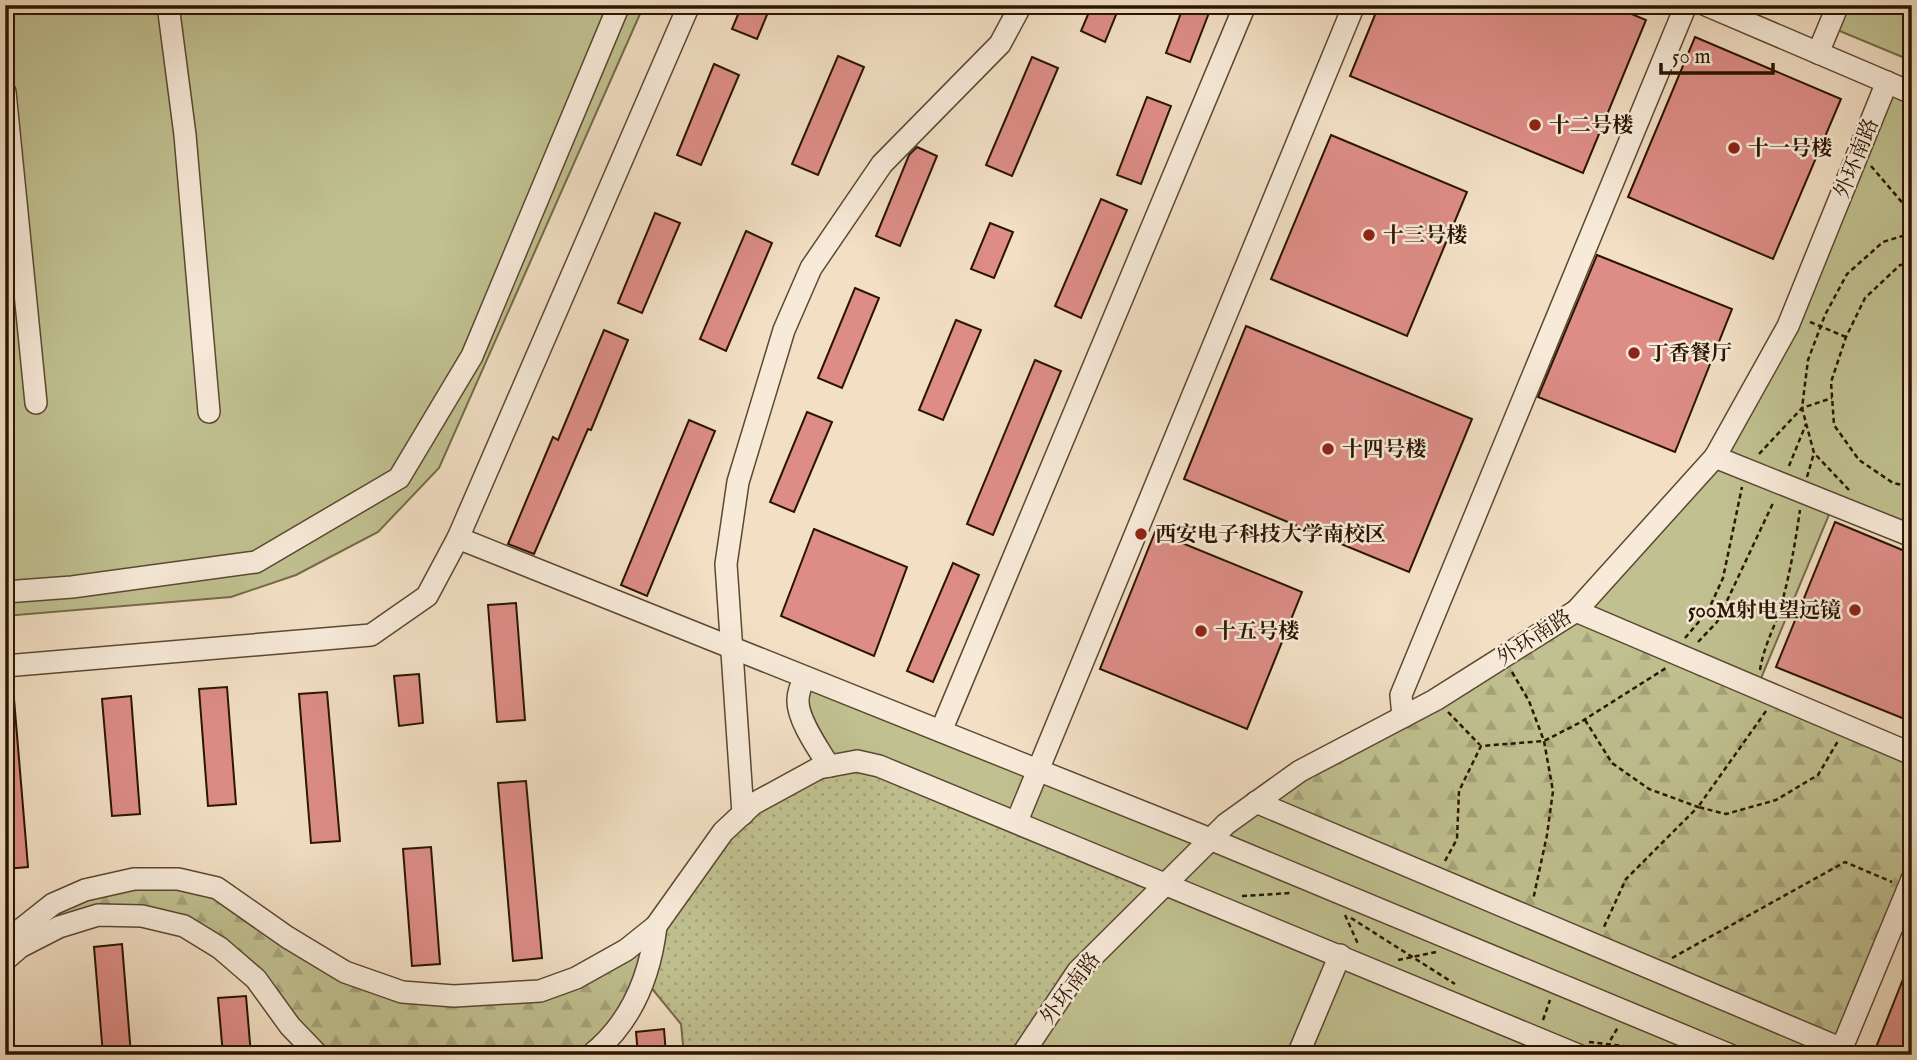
<svg xmlns="http://www.w3.org/2000/svg" width="1917" height="1060" font-family="'IM FELL English','Noto Serif SC',serif">
	<style>
		.grass { fill: #c0c090; stroke: #756a48; stroke-width: 2 }
		.forest { fill: url(#forest-firs); stroke: #756a48; stroke-width: 2 }
		.park { fill: url(#park-dots); stroke: #756a48; stroke-width: 2 }
		.building { fill: #dd8d86; stroke: #2a1500; stroke-width: 2 }
		.lines { fill: none; stroke-linecap: round; stroke-linejoin: round }
		.minor-casing { stroke: #5c4831; stroke-width: 24 }
		.path { stroke: #2a1500; stroke-width: 2.5; stroke-dasharray: 5 3.5; stroke-linecap: butt }
		.minor { stroke: #f7ead9; stroke-width: 21 }
		.poi-dot { fill: #8f2418; stroke: #f7ead9; stroke-width: 2.5 }
		.labels { text-anchor: middle; stroke-width: 5; stroke-linejoin: round; paint-order: stroke }
		.poi-label { font-size: 21px; font-weight: bold; fill: #2a1500; stroke: #f7ead9; text-anchor: start }
		.street-label { font-size: 21px; fill: #2a1500; stroke: #f7ead9 }
	</style>
	<defs>
		<pattern id="forest-firs" width="22" height="20" patternUnits="userSpaceOnUse" patternTransform="scale(1.75)"><rect width="22" height="20" fill="#c0c090"/><path d="M5 1l3.5 6h-7zM16 11l3.5 6h-7z" fill="#a5a47a"/></pattern>
		<pattern id="park-dots" width="8" height="8" patternUnits="userSpaceOnUse" patternTransform="scale(1.75)"><rect width="8" height="8" fill="#c0c090"/><path d="M2 2h.1M6 6h.1" fill="none" stroke="#a5a47a" stroke-width="1.8" stroke-linecap="round"/></pattern>
	</defs>
	<rect width="100%" height="100%" fill="#f2dfc4"/>
	<filter id="stains"><feTurbulence type="fractalNoise" baseFrequency=".00286" numOctaves="4"/><feColorMatrix values="0 0 0 0 .2 0 0 0 0 .09 0 0 0 0 .02 0 0 0 .5 -.17"/></filter>
	<radialGradient id="worn" r=".72"><stop offset=".6" stop-color="#630" stop-opacity="0"/><stop offset="1" stop-color="#630" stop-opacity=".3"/></radialGradient>
	<!-- grass -->
	<g class="grass">
		<polygon points="5,5 644,5 439,468 378,532 296,575 231,597 5,616"/>
		<polygon points="1840,5 1912,5 1912,61 1830,27"/>
		<polygon points="1887,82 1912,93 1912,536 1833,505 1757,688 1576,611 1715,457 1788,326"/>
		<polygon points="805,678 1210,839 1256,802 1839,1055 1022,1055 829,766 802,718"/>
	</g>
	<!-- forest -->
	<g class="forest">
		<polygon points="1576,611 1912,754 1912,879 1842,1049 1256,802"/>
		<polygon points="178,879 402,992 576,978 656,926 652,955 591,1055 322,1055 256,979 184,926 142,916 17,931 53,904"/>
	</g>
	<!-- park -->
	<polygon class="park" points="857,761 1166,883 1078,971 1022,1055 684,1055 681,1024 644,979 656,926 753,804"/>
	<!-- building -->
	<g class="building">
		<polygon points="742,5 771,5 757,39 732,29"/>
		<polygon points="1092,5 1120,5 1105,42 1081,31"/>
		<polygon points="1184,5 1212,5 1190,62 1166,53"/>
		<polygon points="1379,5 1610,5 1646,20 1583,173 1350,76"/>
		<polygon points="1695,37 1841,99 1773,259 1628,197"/>
		<polygon points="838,56 864,67 818,175 792,164"/>
		<polygon points="1032,57 1058,68 1012,176 986,165"/>
		<polygon points="714,64 739,75 701,165 677,155"/>
		<polygon points="1147,97 1171,106 1141,184 1117,175"/>
		<polygon points="1331,135 1467,192 1407,336 1271,279"/>
		<polygon points="917,147 937,156 900,246 876,236 909,155"/>
		<polygon points="1101,199 1127,210 1081,318 1055,306"/>
		<polygon points="655,213 680,223 642,313 618,303"/>
		<polygon points="990,223 1013,232 994,278 971,269"/>
		<polygon points="746,231 772,243 726,351 700,339"/>
		<polygon points="1597,255 1732,309 1675,452 1538,397"/>
		<polygon points="855,288 879,298 842,388 818,378"/>
		<polygon points="956,320 981,330 943,420 919,410"/>
		<polygon points="1246,326 1472,419 1409,572 1184,479"/>
		<polygon points="604,330 628,340 591,430 588,429 534,554 508,544 553,437 558,440"/>
		<polygon points="1035,360 1061,371 993,535 967,524"/>
		<polygon points="807,412 832,422 794,512 770,502"/>
		<polygon points="689,420 715,431 647,596 621,585"/>
		<polygon points="1835,522 1912,554 1912,722 1776,667"/>
		<polygon points="814,529 907,567 874,656 781,616"/>
		<polygon points="1155,532 1302,592 1247,729 1100,669"/>
		<polygon points="953,563 979,575 933,682 907,671"/>
		<polygon points="516,603 525,720 497,722 488,605"/>
		<polygon points="419,674 423,723 399,726 394,676"/>
		<polygon points="227,687 236,804 208,806 199,689"/>
		<polygon points="327,692 340,841 311,843 299,694"/>
		<polygon points="131,696 140,814 112,816 102,699"/>
		<polygon points="5,699 14,699 28,867 5,869"/>
		<polygon points="526,781 542,958 513,961 498,783"/>
		<polygon points="431,847 440,964 412,966 403,849"/>
		<polygon points="122,944 131,1055 103,1055 94,947"/>
		<polygon points="1911,959 1912,1055 1873,1055"/>
		<polygon points="246,996 251,1055 223,1055 218,998"/>
		<polygon points="664,1029 666,1055 638,1055 636,1032"/>
	</g>
	<g class="lines">
		<defs>
			<g id="minor">
				<polyline points="168,5 185,135 209,412"/>
				<polyline points="1706,5 1912,93"/>
				<polyline points="1818,53 1838,5"/>
				<polyline points="5,92 36,403"/>
				<polyline points="1715,457 1912,536"/>
				<polyline points="458,538 689,5"/>
				<polyline points="5,592 72,587 256,562 399,478 472,356 619,5"/>
				<polyline points="1576,611 1912,754"/>
				<polyline points="5,666 371,635 427,596 458,538 1210,839 1730,1055"/>
				<path d="M805,678C801,685 798,692 798,700C797,719 819,750 829,766"/>
				<polyline points="1403,717 1401,695 1686,5"/>
				<polyline points="941,731 1245,5"/>
				<polyline points="1256,802 1842,1049"/>
				<polyline points="743,814 726,564 738,482 784,330 811,268 882,164 1000,44 1021,5"/>
				<polyline points="1017,821 1354,5"/>
				<polyline points="5,942 53,904 85,890 134,879 178,879 217,888 287,937 345,972 402,992 454,996 540,991 576,978 626,950 656,926 723,832 753,804 819,768 857,761 879,766 1578,1055"/>
				<polyline points="5,960 20,947 59,927 98,915 142,916 184,926 220,948 256,979 290,1026 318,1055"/>
				<path d="M591,1055C631,1023 650,977 656,926"/>
				<polyline points="1022,1055 1078,971 1226,824 1300,771 1435,700 1576,611 1715,457 1788,326 1887,82"/>
				<polyline points="1298,1055 1340,955"/>
				<polyline points="1839,1055 1912,879"/>
			</g>
		</defs>
		<!-- minor casing -->
		<use href="#minor" class="minor-casing"/>
		<!-- path -->
		<g class="path">
			<polyline points="1871,166 1912,214"/>
			<polyline points="1912,264 1900,265 1865,298 1846,337 1831,382 1834,425 1859,460 1893,483 1912,487"/>
			<polyline points="1810,322 1846,337"/>
			<polyline points="1759,454 1802,408 1832,398"/>
			<polyline points="1789,466 1806,424"/>
			<polyline points="1807,477 1814,453"/>
			<polyline points="1849,490 1814,453 1802,408 1808,360 1825,315 1847,274 1883,242 1912,233"/>
			<polyline points="1685,638 1708,611 1723,578 1742,487"/>
			<polyline points="1698,642 1717,622 1774,501"/>
			<path d="M1760,670C1763,650 1772,632 1779,613C1789,579 1795,545 1800,510"/>
			<polyline points="1512,672 1529,701 1544,741 1553,791 1547,835 1533,900"/>
			<polyline points="1766,711 1698,807 1726,814 1776,800 1818,775 1838,741"/>
			<polyline points="1448,712 1480,745"/>
			<polyline points="1585,720 1612,763 1649,789 1698,807 1626,879 1603,929"/>
			<polyline points="1445,861 1457,839 1459,791 1481,746 1544,741 1579,723 1666,668"/>
			<polyline points="1242,896 1291,893"/>
			<polyline points="1345,915 1358,944"/>
			<polyline points="1351,918 1455,984"/>
			<polyline points="1672,958 1845,862 1892,882"/>
			<polyline points="1398,960 1436,952"/>
			<polyline points="1543,1020 1550,1000"/>
			<polyline points="1589,1042 1673,1052"/>
			<polyline points="1602,1055 1618,1027"/>
		</g>
		<!-- minor -->
		<use href="#minor" class="minor"/>
	</g>
	<!-- markers -->
	<g class="poi-dot">
		<circle cx="1535" cy="125" r="7"/>
		<circle cx="1734" cy="148" r="7"/>
		<circle cx="1369" cy="235" r="7"/>
		<circle cx="1634" cy="353" r="7"/>
		<circle cx="1328" cy="449" r="7"/>
		<circle cx="1141" cy="534" r="7"/>
		<circle cx="1855" cy="610" r="7"/>
		<circle cx="1201" cy="631" r="7"/>
	</g>
	<g class="labels">
		<!-- poi labels -->
		<g class="poi-label">
			<text x="1549" y="132">十二号楼</text>
			<text x="1748" y="155">十一号楼</text>
			<text x="1383" y="242">十三号楼</text>
			<text x="1648" y="360">丁香餐厅</text>
			<text x="1342" y="456">十四号楼</text>
			<text x="1155" y="541">西安电子科技大学南校区</text>
			<text x="1841" y="617" text-anchor="end">500M射电望远镜</text>
			<text x="1215" y="638">十五号楼</text>
		</g>
		<!-- street labels -->
		<g class="street-label">
			<text transform="translate(1856 158) rotate(-68)" y="7">外环南路</text>
			<text transform="translate(1534 637) rotate(-33)" y="7">外环南路</text>
			<text transform="translate(1070 988) rotate(-53)" y="7">外环南路</text>
		</g>
	</g>
	<!-- margin -->
	<rect width="1917" height="1060" fill="none" stroke="#f2dfc4" stroke-width="28"/>
	<rect x="7" y="7" width="1903" height="1046" fill="none" stroke="#2a1500" stroke-width="3.5"/>
	<rect x="14" y="14" width="1889" height="1032" fill="none" stroke="#2a1500" stroke-width="2"/>
	<!-- scale -->
	<path d="M1661 63v10h112v-10" fill="none" stroke="#2a1500" stroke-width="3.5"/>
	<text x="1672" y="63" font-size="21" fill="#2a1500" stroke="#f7ead9" stroke-width="5" paint-order="stroke">50 m</text>
	<rect width="100%" height="100%" filter="url(#stains)"/>
	<rect width="100%" height="100%" fill="url(#worn)"/>
</svg>
